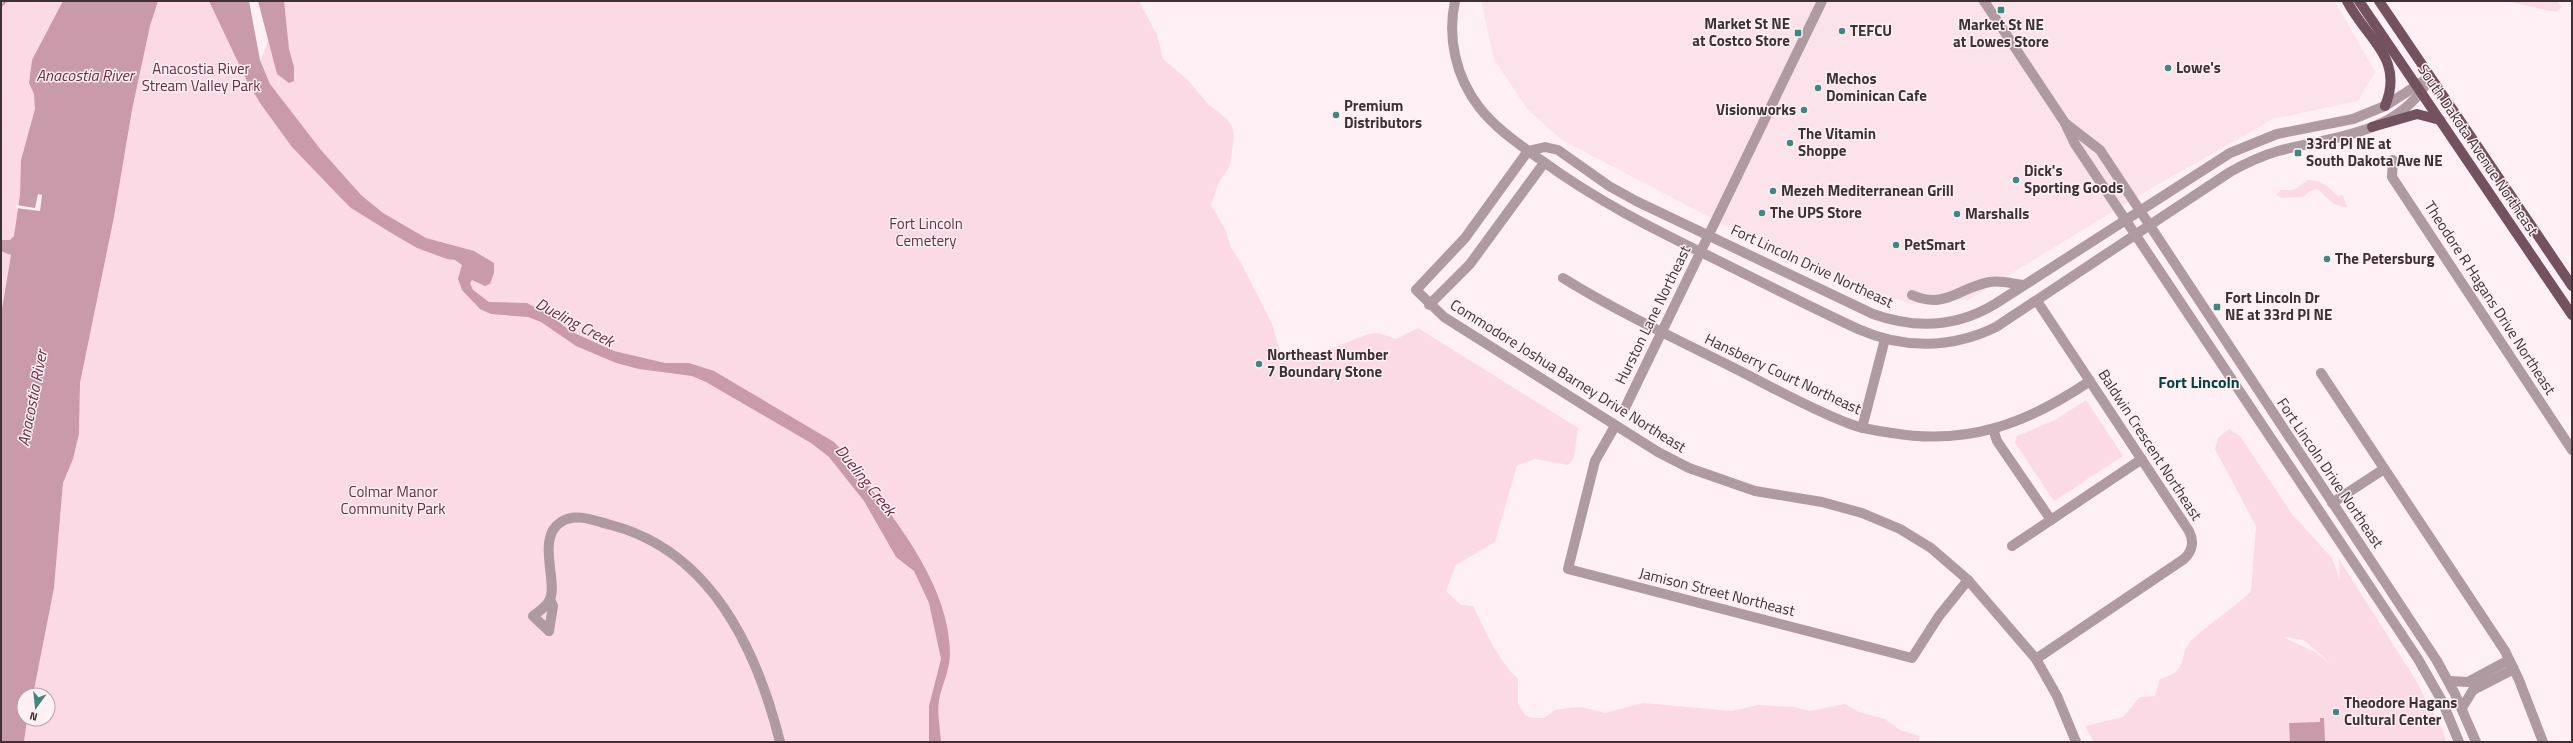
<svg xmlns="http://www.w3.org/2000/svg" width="2573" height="743" font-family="'Titillium Web',sans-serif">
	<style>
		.built { fill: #fce2ea }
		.green { fill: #fcdae5; fill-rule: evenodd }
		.water { fill: #c99aaa }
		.pier { fill: #fef0f4 }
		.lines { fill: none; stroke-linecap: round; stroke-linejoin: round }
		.stream { stroke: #c99aaa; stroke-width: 2.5 }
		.minor { stroke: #af9aa1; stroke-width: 10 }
		.major { stroke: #74515e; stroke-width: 10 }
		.poi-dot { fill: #41877f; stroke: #fef0f4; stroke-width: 1.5 }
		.labels { text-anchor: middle; stroke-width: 3; stroke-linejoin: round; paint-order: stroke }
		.poi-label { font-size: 15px; font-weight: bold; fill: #3e3135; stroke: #fef0f4; text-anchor: start }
		.park-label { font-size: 15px; fill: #662c44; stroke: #fef0f4 }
		.street-label { font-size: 15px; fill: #3e3135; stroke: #fef0f4 }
		.water-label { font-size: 16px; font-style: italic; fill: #662b44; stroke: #fef0f4 }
		.neighbourhood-label { font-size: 16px; font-weight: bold; fill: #03443f; stroke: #fef0f4 }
	</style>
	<rect width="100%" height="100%" fill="#fef0f4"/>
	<!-- built -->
	<polygon class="built" points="1481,1 2335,1 2375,72 2358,101 2273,119 2148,190 1968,300 1911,304 1866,288 1728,227 1562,140 1528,110 1494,59"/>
	<!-- green -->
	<g class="green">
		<polygon points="1,1 99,1 1,497"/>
		<path d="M158,1H243L260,62L283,1H1139L1157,35L1163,59L1188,80L1208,104L1227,119L1232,126L1234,136L1230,166L1219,182L1211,205L1226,231L1231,248L1240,261L1272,324L1280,351C1305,364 1344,343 1368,334L1378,333L1396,339L1418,328L1578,428L1574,458L1568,465L1536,459L1517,465L1495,542L1456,565L1446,591L1461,605L1473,606C1486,632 1497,659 1518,679V704L1525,715L1533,718H1544L1555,710L1567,708L1582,707L1605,713L1643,703L1732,711L1758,705L1795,707L1809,711L1845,704L1859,712L1885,719L1900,730L1920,736L1918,742H24L27,719H48V695H33L54,588L63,483L73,459L79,434L80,383L114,217L132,110L150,26Z"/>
		<polygon points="2505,1 2557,1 2562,7 2558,11 2551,11"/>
		<path d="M2308,180C2321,180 2330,187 2337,196L2343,195L2347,207C2332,207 2328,197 2317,189L2310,191L2303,197L2282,198L2276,195L2281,190H2294Z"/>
		<polygon points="2086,400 2123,456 2054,501 2015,443 2017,436 2055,420"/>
		<path d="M2229,429L2240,436L2292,514L2332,558L2340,580L2339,559L2415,679L2443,731L2446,742H2094L2085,726L2123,717L2140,697L2155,696L2160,679C2193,669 2175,656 2193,639C2212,621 2232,610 2251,591L2256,526L2215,449L2218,438ZM2283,637L2304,640L2330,663L2315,652Z"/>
	</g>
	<!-- water -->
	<g class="water">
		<polygon points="63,1 158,1 150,26 132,110 114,217 80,383 79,434 73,459 63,483 54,588 33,695 24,695 24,719 27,719 24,742 1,742 1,315 11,255 1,251 1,240 10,240 14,236 20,195 21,160 35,109 34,94 29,83 32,60"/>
		<path d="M209,1H249L260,60L270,84L321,150L361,195L383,213L426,238L474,251L494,263V273L490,284L485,286L472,280L470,283L473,290L489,302L527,303L552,316L570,331L614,351L665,363H689L714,371L834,442C846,454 854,466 864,480C902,527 951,592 950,656C949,672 942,685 939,700C937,714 940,728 941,742H929V706L941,659L929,603L914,571L896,557L864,501L829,457L811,443L706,382L692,376L639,369L616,363L576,346L541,322L528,317L491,314L480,309L462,290L458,279L462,265L455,260L447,259L417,248L393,234L351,208L338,195L292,147L260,103L247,81Z"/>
		<polygon points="258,1 284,1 289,49 294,67 294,81 289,83 277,74"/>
		<polygon points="2320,718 2324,718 2325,741 2290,742 2289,723 2320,722"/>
	</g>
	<!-- pier -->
	<polygon class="pier" points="38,194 42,195 40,211 16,208 16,205 35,208"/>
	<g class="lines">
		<!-- stream -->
		<polyline class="stream" points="1,6 6,1"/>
		<!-- minor -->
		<g class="minor">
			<path d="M1455,1C1447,38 1456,77 1479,107C1496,129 1519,144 1541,160C1600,203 1654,229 1719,261C1765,284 1811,307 1858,329C1903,349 1951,349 1996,327L2230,172C2246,163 2261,156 2278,151C2330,137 2392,136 2425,86"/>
			<polyline points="1984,1 2065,123 2075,144 2418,659 2442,701 2459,742"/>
			<polyline points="2065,123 2100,150 2437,661 2455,694 2476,742"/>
			<polyline points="2393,160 2392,177 2572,450"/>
			<path d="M1563,278C1618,312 1676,339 1734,368C1772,387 1810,409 1850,424C1863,429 1878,431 1892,433C1968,446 2028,423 2090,381"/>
			<path d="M1912,295C1946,310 1959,287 1990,282C2001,280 2013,284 2024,285"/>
			<polyline points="1429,305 1470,264 1544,163"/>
			<polyline points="2321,373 2505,651 2519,680 2543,742"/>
			<polyline points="1624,410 1822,1"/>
			<polyline points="1615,426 1595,461 1568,569 1912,658 1939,616 1968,580"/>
			<polyline points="1862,428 1885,339"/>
			<polyline points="1993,429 1997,441 2051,520"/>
			<polyline points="2332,503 2384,469"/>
			<polyline points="2012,546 2142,459"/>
			<path d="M549,631L533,616C539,611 547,607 550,599C558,582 536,537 561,522C576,512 595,521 611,525C711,551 757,650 780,742"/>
			<polyline points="549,631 553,606 550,599"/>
			<path d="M2036,659L2184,559C2193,551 2194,541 2189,531L2037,301"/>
			<polyline points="2449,681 2468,682 2509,660"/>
			<polyline points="2462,708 2473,690 2514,669"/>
			<path d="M2076,742L2057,696L2036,659L1968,580L1931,548L1900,529L1862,513L1822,502L1755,491L1689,468L1658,452L1444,317L1416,290L1465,238L1528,151L1545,147L1558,150L1609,186L1636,201L1873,314C1915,329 1957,327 1995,304L2230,153L2277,134L2353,119L2385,106L2430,77"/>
		</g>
		<!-- major -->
		<g class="major">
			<path d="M2347,1C2367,40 2405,58 2385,106"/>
			<polyline points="2359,1 2572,315"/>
			<polyline points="2379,1 2572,286"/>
			<polyline points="2372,127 2417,114 2440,120"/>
		</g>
	</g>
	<!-- markers -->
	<g class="poi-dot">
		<rect x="1997" y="6" width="8" height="8" rx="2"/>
		<circle cx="1842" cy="31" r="4"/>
		<rect x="1794" y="29" width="8" height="8" rx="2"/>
		<circle cx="2168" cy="68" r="4"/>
		<circle cx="1818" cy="88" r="4"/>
		<circle cx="1804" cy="110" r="4"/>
		<circle cx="1336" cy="115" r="4"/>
		<circle cx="1790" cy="143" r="4"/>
		<rect x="2294" y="149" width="8" height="8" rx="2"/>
		<circle cx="2016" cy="180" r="4"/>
		<circle cx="1773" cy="191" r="4"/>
		<circle cx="1762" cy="213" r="4"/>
		<circle cx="1957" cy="214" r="4"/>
		<circle cx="1896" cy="245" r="4"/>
		<circle cx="2327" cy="259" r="4"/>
		<rect x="2213" y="303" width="8" height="8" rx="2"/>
		<circle cx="1259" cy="364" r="4"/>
		<circle cx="2336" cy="712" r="4"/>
	</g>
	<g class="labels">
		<!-- poi labels -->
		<g class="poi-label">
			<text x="1790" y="29" text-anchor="end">Market St NE<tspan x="1790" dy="17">at Costco Store</tspan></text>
			<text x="2001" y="30" text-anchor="middle">Market St NE<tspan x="2001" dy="17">at Lowes Store</tspan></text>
			<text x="1850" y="36">TEFCU</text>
			<text x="2176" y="73">Lowe's</text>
			<text x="1826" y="84">Mechos<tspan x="1826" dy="17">Dominican Cafe</tspan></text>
			<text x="1344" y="111">Premium<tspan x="1344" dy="17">Distributors</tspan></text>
			<text x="1796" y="115" text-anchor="end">Visionworks</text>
			<text x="1798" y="139">The Vitamin<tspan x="1798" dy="17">Shoppe</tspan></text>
			<text x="2306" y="149">33rd Pl NE at<tspan x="2306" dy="17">South Dakota Ave NE</tspan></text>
			<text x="2024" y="176">Dick's<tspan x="2024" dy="17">Sporting Goods</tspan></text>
			<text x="1781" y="196">Mezeh Mediterranean Grill</text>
			<text x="1770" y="218">The UPS Store</text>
			<text x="1965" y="219">Marshalls</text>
			<text x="1904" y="250">PetSmart</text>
			<text x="2335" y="264">The Petersburg</text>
			<text x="2225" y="303">Fort Lincoln Dr<tspan x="2225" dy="17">NE at 33rd Pl NE</tspan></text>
			<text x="1267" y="360">Northeast Number<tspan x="1267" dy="17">7 Boundary Stone</tspan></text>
			<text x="2344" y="708">Theodore Hagans<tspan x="2344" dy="17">Cultural Center</tspan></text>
		</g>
		<!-- park labels -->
		<g class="park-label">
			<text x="201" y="74">Anacostia River<tspan x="201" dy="17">Stream Valley Park</tspan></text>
			<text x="926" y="229">Fort Lincoln<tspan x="926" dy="17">Cemetery</tspan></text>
			<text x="393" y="497">Colmar Manor<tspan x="393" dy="17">Community Park</tspan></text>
		</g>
		<!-- street labels -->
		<g class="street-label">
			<text transform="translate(2478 150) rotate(56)" y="5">South Dakota Avenue Northeast</text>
			<text transform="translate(1812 266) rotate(25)" y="5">Fort Lincoln Drive Northeast</text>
			<text transform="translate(2490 298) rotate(57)" y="5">Theodore R Hagans Drive Northeast</text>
			<text transform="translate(1653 315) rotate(-64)" y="5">Hurston Lane Northeast</text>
			<text transform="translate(1783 374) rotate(25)" y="5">Hansberry Court Northeast</text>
			<text transform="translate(1568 376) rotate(32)" y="5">Commodore Joshua Barney Drive Northeast</text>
			<text transform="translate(2150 445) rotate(57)" y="5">Baldwin Crescent Northeast</text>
			<text transform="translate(2330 473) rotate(56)" y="5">Fort Lincoln Drive Northeast</text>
			<text transform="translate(1717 592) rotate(14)" y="5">Jamison Street Northeast</text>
		</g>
		<!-- water labels -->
		<g class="water-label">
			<text x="85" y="81">Anacostia River</text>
			<text transform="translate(575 322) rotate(28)" y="6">Dueling Creek</text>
			<text transform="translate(32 398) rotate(-79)" y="6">Anacostia River</text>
			<text transform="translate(866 480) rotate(51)" y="6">Dueling Creek</text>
		</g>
		<!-- neighbourhood labels -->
		<g class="neighbourhood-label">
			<text x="2199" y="388">Fort Lincoln</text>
		</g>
	</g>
	<!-- border -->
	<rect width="2573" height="743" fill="none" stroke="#3e3135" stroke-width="4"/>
	<!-- north arrow -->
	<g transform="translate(36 707) rotate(195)"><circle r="19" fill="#fef0f4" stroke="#b1a4a8"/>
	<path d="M0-3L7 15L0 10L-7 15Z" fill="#41877f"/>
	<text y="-6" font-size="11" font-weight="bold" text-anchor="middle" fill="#3e3135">N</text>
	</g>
</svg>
